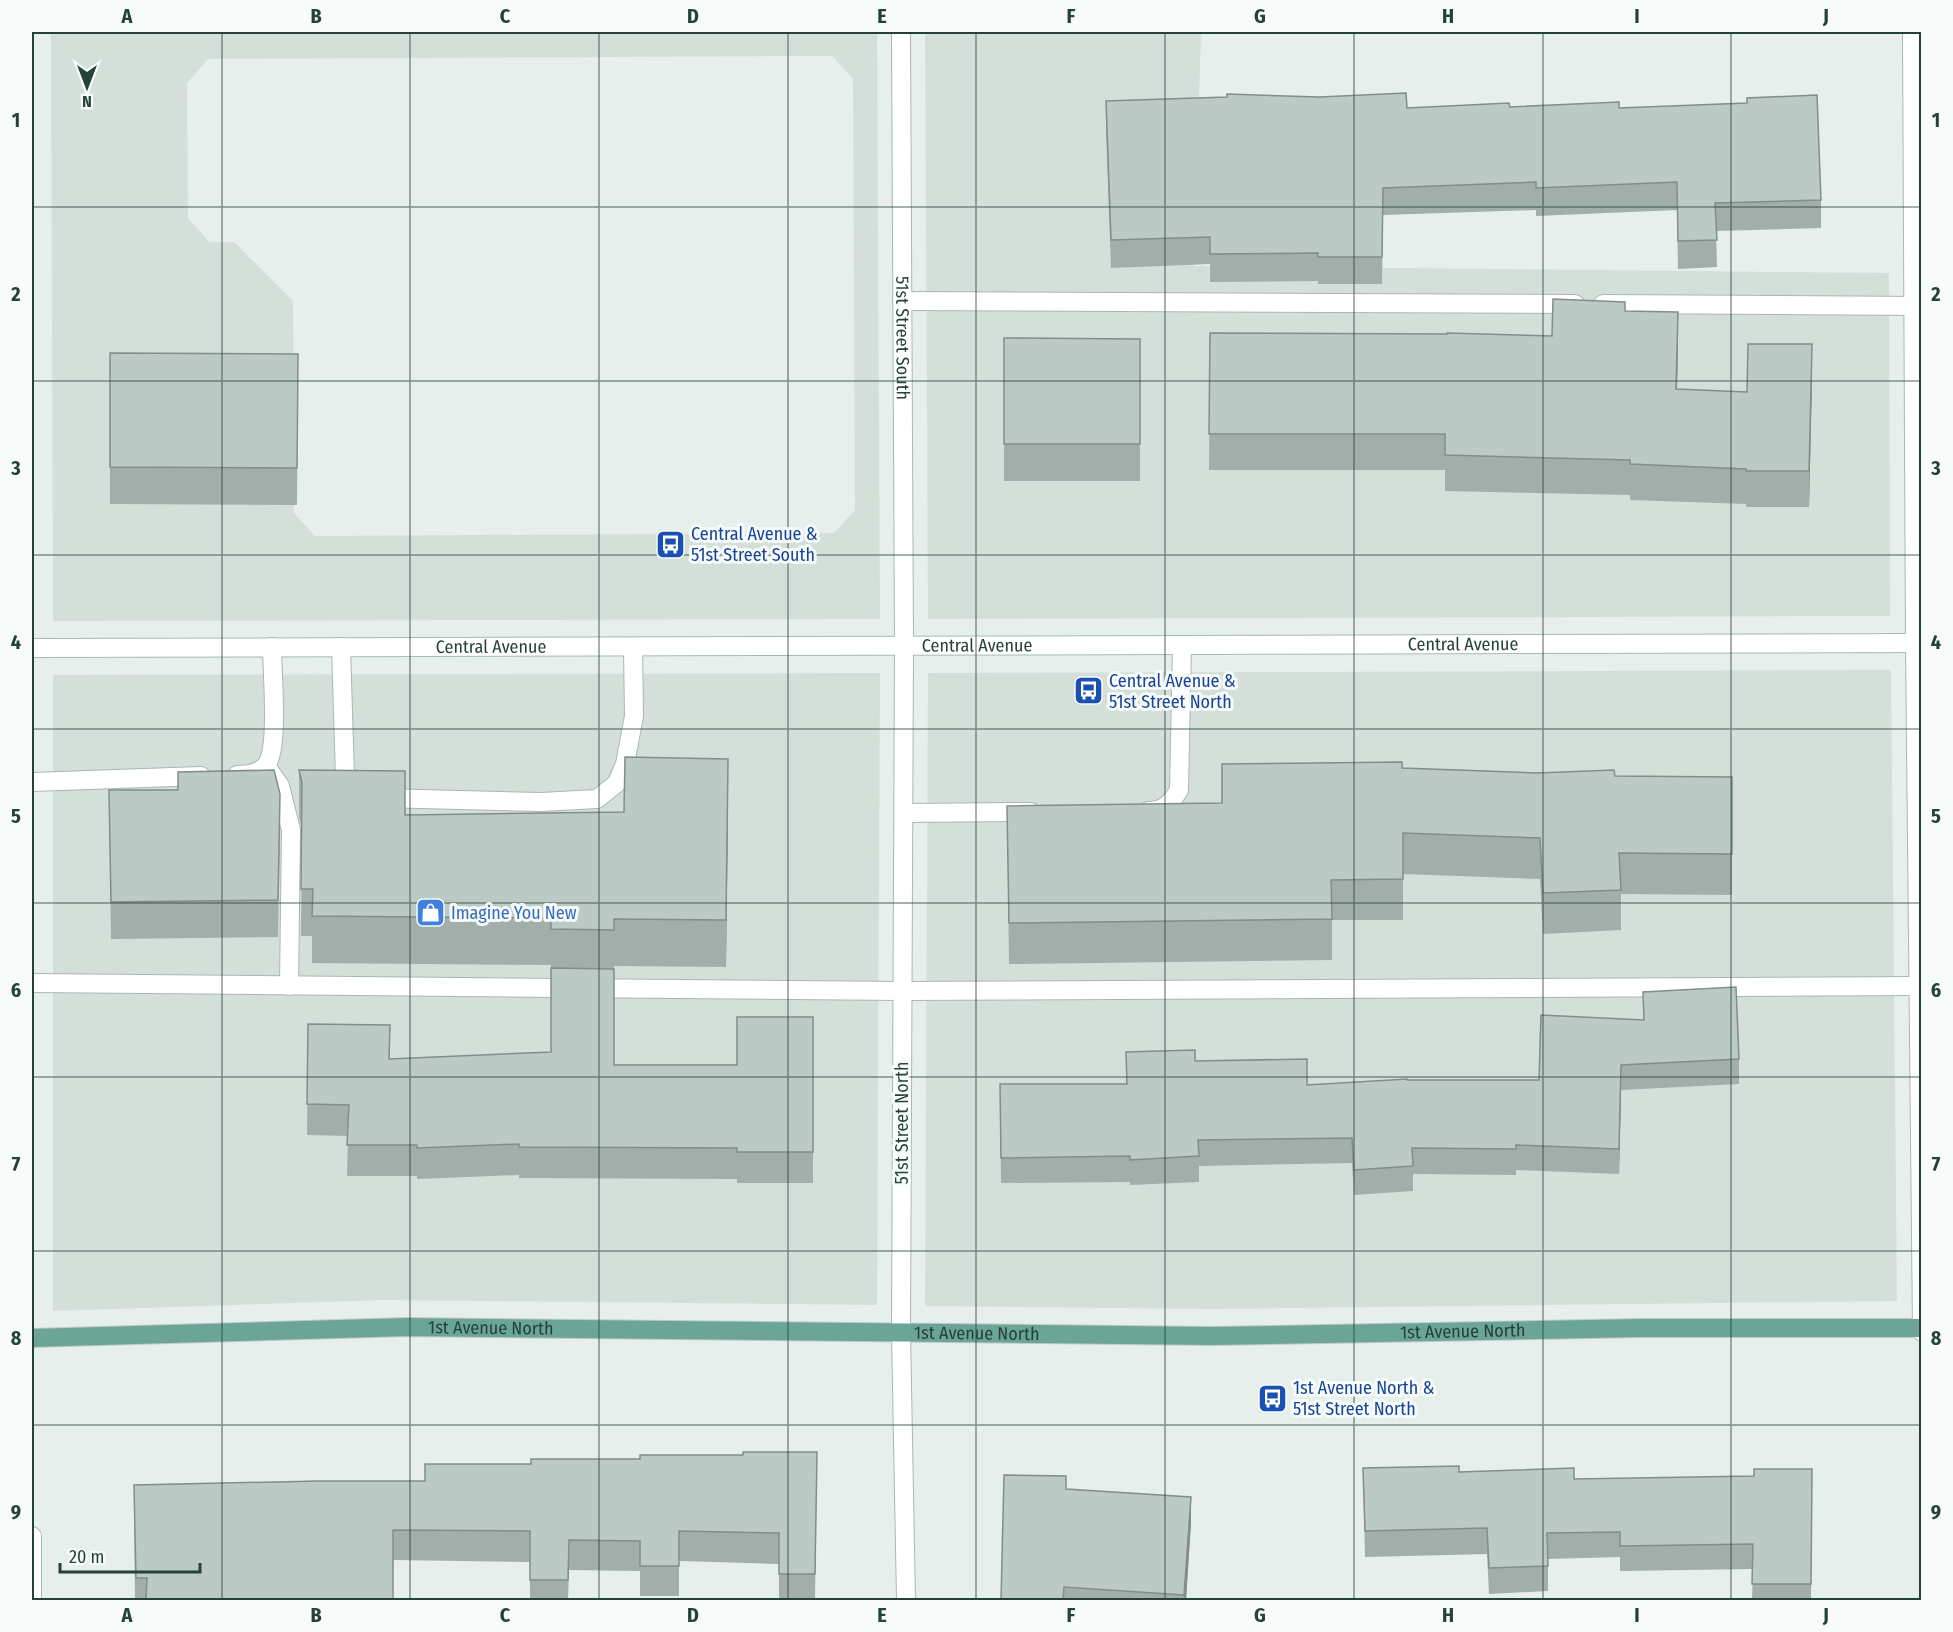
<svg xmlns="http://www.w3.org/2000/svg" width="1953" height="1632" font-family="'Fira Sans Condensed',sans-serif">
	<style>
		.built { fill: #d4dfda; fill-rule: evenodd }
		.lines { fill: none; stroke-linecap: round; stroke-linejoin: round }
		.service-casing { stroke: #a8b8b2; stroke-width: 20 }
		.minor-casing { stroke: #a8b8b2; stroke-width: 20 }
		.secondary-casing { stroke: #a4bbb3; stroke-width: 20 }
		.primary-casing { stroke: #c2cac8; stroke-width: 20 }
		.service { stroke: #fff; stroke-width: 18 }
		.minor { stroke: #fff; stroke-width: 18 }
		.secondary { stroke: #fff; stroke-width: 18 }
		.primary { stroke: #6aa596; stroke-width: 18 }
		.wall { fill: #a1aea9 }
		.shaded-wall { fill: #838d89 }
		.building { fill: #bbcac4; stroke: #838d89; stroke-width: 1.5 }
		.grid { fill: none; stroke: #24423a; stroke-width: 1.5; stroke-opacity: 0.55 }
		.labels { text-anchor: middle; stroke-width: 6; stroke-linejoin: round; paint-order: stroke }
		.street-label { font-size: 18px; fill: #24423a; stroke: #f7fbf9 }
		.transit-label { font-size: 18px; fill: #164399; stroke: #f7fbf9; text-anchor: start }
		.shop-label { font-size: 18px; fill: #366cbe; stroke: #f7fbf9; text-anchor: start }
		.neatline { fill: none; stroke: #24423a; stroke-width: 2 }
		.grid-label { font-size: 20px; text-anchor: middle; font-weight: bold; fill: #24423a }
	</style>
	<rect width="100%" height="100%" fill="#e6efeb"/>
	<!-- built -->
	<g class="built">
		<path d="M51,32H877L880,619L53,621ZM832,56L853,79L855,510L834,533L315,536L294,513L293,301L234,242H209L188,218L187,83L208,59Z"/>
		<polygon points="925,32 1201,32 1194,266 1889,273 1890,616 928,619"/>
		<polygon points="1891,670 1897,1301 1212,1309 925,1306 928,673"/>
		<polygon points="880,673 877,1305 383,1300 53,1311 53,675"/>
	</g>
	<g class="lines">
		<defs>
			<g id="service">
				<polyline points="902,301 1575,304"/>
				<polyline points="1603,304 1922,306"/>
				<polyline points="341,647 345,777 355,792"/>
				<polyline points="266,766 280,786 291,830 289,986"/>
				<path d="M237,775C248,775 260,774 267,764C279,746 272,672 272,647"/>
				<polyline points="32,782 201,776"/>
				<polyline points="381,798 541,802 597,799 617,783 625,764 634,716 633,647"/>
				<path d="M1148,811C1164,811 1171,803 1179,790L1182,645"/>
				<polyline points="904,813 1031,812"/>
				<polyline points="32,983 902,991 1922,986"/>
			</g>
			<g id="minor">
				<path id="s1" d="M901,32L904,646L901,1332L906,1600"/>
				<polyline points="1912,32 1915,643 1922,1332"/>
				<polyline points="32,1536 32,1600"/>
			</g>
			<g id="secondary">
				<path id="s2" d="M32,648L1922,643"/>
			</g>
			<g id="primary">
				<path id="s3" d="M32,1338L407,1327L1212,1336L1641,1328H1922"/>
			</g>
		</defs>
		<!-- service casing -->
		<use href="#service" class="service-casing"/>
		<!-- minor casing -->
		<use href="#minor" class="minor-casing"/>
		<!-- secondary casing -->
		<use href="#secondary" class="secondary-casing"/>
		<!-- primary casing -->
		<use href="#primary" class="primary-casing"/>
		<!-- service -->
		<use href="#service" class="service"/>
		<!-- minor -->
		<use href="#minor" class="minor"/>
		<!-- secondary -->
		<use href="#secondary" class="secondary"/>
		<!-- primary -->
		<use href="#primary" class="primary"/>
	</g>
	<!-- wall -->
	<g class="wall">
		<polygon points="1106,101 1407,108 1619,108 1821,200 1821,228 1716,231 1717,267 1678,269 1677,210 1536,216 1536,210 1383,215 1382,284 1318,284 1318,281 1210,282 1210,264 1111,268 1106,129"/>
		<polygon points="1625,311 1678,348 1677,389 1747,392 1812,380 1809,507 1746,507 1746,504 1630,500 1630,495 1445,491 1445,470 1209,470 1210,333 1552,336"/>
		<polygon points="1004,338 1140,339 1140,481 1004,481"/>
		<polygon points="110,353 298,354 297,505 110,504"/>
		<polygon points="1402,768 1615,776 1732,777 1732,895 1621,894 1621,930 1543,934 1540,879 1403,874 1403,920 1332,920 1332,960 1009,964 1007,806 1222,803"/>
		<polygon points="299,770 405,815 624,812 728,806 726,967 614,966 614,1065 737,1065 813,1017 813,1183 737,1183 737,1179 519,1178 519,1175 417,1179 417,1176 347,1176 348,1136 307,1135 308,1024 389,1059 551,1052 551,965 312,963 312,936 301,936 302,828 299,817"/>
		<polygon points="109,790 280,831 278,937 111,939"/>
		<polygon points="1643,992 1739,1059 1739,1084 1621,1090 1619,1174 1516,1170 1516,1175 1413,1174 1413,1191 1354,1195 1352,1163 1199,1166 1199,1182 1130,1185 1130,1182 1001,1183 1000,1084 1126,1084 1126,1052 1195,1061 1307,1085 1407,1080 1539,1080 1643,1020"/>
		<polygon points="817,1452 815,1600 779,1600 779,1564 679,1561 679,1596 640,1596 640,1571 569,1570 568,1600 530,1600 530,1562 393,1560 393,1600 135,1600 134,1515 425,1481 531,1464"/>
		<polygon points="1363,1468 1459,1472 1574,1479 1754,1476 1812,1469 1811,1600 1752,1600 1753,1569 1620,1571 1620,1557 1548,1559 1548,1591 1489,1594 1487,1554 1365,1557"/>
		<polygon points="1066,1489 1191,1522 1186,1600 1001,1600"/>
	</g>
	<!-- shaded-wall -->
	<g class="shaded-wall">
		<polygon points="1678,312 1678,348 1676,425 1676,389"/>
		<polygon points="1812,344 1812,380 1809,507 1809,471"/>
		<polygon points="728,759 728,806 726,967 726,920"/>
		<polygon points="1621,1065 1621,1090 1619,1174 1619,1149"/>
		<polygon points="1191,1497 1191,1522 1186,1600 1184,1600"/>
	</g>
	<!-- building -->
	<g class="building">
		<polygon points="1406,93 1407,108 1509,103 1510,107 1619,102 1619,108 1747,103 1747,98 1817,95 1821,200 1715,203 1717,240 1678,241 1677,182 1536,188 1536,182 1383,188 1382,257 1318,257 1318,253 1210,254 1210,237 1111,240 1106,101 1227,97 1227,94 1319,97"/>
		<polygon points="1553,299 1625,302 1625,311 1678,312 1676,389 1747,392 1748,344 1812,344 1809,471 1746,471 1746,469 1630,464 1630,460 1445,455 1445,434 1209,434 1210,333 1447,334 1447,333 1552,336"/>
		<polygon points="1004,338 1140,339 1140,444 1004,444"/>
		<polygon points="110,353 298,354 297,468 110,467"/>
		<polygon points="625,757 728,759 726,920 614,919 614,930 551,929 551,918 312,916 313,889 301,889 302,783 299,770 405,771 405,815 624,812"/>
		<polygon points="1402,762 1402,768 1537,773 1614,770 1615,776 1732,777 1732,854 1619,853 1621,890 1543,893 1540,838 1403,833 1403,879 1331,880 1332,919 1009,923 1007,806 1222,803 1222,764"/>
		<polygon points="274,770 280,794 278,900 111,902 109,790 178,790 178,772"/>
		<polygon points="551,968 614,969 614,1065 737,1065 737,1017 813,1017 813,1152 737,1152 737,1148 519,1147 519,1144 417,1148 417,1145 347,1145 349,1105 307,1104 308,1024 390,1025 389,1059 551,1052"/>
		<polygon points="1736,987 1739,1059 1621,1065 1619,1149 1516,1145 1516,1149 1412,1148 1413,1166 1354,1170 1352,1138 1198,1140 1199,1156 1130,1160 1130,1156 1001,1158 1000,1084 1127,1084 1126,1052 1195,1050 1195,1061 1307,1059 1307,1085 1407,1079 1407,1080 1539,1080 1541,1015 1644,1020 1643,992"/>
		<polygon points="743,1452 817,1452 815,1574 779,1574 779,1533 679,1531 679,1566 640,1566 640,1541 569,1540 568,1580 530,1580 530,1531 393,1530 393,1600 146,1600 147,1578 136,1578 134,1485 318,1481 425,1481 425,1464 531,1464 531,1459 640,1459 640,1455 743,1455"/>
		<polygon points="1459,1466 1459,1472 1574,1468 1574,1479 1754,1476 1754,1469 1812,1469 1811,1584 1752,1584 1753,1544 1620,1546 1620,1532 1547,1533 1548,1566 1489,1568 1487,1528 1365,1531 1363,1468"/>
		<polygon points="1004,1475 1066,1476 1066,1489 1191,1497 1184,1595 1064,1587 1063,1600 1001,1600"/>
	</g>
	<!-- grid -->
	<path class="grid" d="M222,32V1600M410,32V1600M599,32V1600M788,32V1600M976,32V1600M1165,32V1600M1354,32V1600M1543,32V1600M1731,32V1600M32,207H1922M32,381H1922M32,555H1922M32,729H1922M32,903H1922M32,1077H1922M32,1251H1922M32,1425H1922"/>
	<!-- icons -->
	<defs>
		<symbol id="bus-square" viewBox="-11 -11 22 22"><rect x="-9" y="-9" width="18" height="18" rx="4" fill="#1a4fb4" stroke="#f7fbf9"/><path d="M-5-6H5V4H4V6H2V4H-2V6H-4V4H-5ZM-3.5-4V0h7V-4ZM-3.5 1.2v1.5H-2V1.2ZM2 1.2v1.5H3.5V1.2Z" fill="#fff"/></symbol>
		<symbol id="shop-square" viewBox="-11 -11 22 22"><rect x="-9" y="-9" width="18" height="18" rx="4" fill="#3f7fe0" stroke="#f7fbf9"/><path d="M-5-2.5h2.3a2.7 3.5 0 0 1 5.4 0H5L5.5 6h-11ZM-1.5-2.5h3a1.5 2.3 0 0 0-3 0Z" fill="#fff"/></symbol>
	</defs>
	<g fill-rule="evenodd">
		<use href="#bus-square" x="654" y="528" width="33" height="33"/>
		<use href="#bus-square" x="1072" y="674" width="33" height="33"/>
		<use href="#shop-square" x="414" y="896" width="33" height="33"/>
		<use href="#bus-square" x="1256" y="1382" width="33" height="33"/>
	</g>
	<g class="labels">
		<!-- street labels -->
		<g class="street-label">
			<text dy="6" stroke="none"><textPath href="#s1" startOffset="306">51st Street South</textPath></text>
			<text dy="6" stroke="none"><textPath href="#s2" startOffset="1431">Central Avenue</textPath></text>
			<text dy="6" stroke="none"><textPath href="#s2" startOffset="945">Central Avenue</textPath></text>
			<text dy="6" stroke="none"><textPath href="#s2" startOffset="459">Central Avenue</textPath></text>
			<text transform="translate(902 1123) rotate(-90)" y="6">51st Street North</text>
			<text dy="6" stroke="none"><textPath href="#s3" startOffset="459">1st Avenue North</textPath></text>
			<text dy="6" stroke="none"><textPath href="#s3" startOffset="1431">1st Avenue North</textPath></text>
			<text dy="6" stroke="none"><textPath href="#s3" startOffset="945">1st Avenue North</textPath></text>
		</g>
		<!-- transit labels -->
		<g class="transit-label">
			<text x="691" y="540">Central Avenue &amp;<tspan x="691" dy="21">51st Street South</tspan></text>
			<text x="1109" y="687">Central Avenue &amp;<tspan x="1109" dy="21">51st Street North</tspan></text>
			<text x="1293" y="1394">1st Avenue North &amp;<tspan x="1293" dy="21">51st Street North</tspan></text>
		</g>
		<!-- shop labels -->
		<g class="shop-label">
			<text x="451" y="919">Imagine You New</text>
		</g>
	</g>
	<!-- border -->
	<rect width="1953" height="1632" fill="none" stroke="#f7fbf9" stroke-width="66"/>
	<!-- north arrow -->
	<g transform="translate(87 87) rotate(180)" stroke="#f7fbf9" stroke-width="4.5" paint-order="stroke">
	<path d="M0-4.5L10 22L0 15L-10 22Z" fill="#24423a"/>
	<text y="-9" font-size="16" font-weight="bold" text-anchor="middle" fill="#24423a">N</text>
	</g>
	<!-- scale -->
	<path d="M60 1563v9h140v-9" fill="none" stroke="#24423a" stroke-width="3"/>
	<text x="69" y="1563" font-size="18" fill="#24423a" stroke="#f7fbf9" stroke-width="4.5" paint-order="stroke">20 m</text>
	<rect x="33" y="33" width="1887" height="1566" class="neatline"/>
	<g class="grid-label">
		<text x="127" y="23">A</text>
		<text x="316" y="23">B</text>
		<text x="505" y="23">C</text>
		<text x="693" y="23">D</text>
		<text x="882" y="23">E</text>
		<text x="1071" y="23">F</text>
		<text x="1260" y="23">G</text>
		<text x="1448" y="23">H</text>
		<text x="1637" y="23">I</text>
		<text x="1826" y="23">J</text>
		<text x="16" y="127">1</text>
		<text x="1936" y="127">1</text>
		<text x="16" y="301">2</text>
		<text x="1936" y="301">2</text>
		<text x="16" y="475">3</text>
		<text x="1936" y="475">3</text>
		<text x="16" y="649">4</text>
		<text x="1936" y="649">4</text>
		<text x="16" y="823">5</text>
		<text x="1936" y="823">5</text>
		<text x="16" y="997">6</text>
		<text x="1936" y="997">6</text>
		<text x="16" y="1171">7</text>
		<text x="1936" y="1171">7</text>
		<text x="16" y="1345">8</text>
		<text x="1936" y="1345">8</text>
		<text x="16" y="1519">9</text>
		<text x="1936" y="1519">9</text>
		<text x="127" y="1622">A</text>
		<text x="316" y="1622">B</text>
		<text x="505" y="1622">C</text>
		<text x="693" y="1622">D</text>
		<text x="882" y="1622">E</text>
		<text x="1071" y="1622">F</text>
		<text x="1260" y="1622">G</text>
		<text x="1448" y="1622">H</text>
		<text x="1637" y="1622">I</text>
		<text x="1826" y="1622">J</text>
	</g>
</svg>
